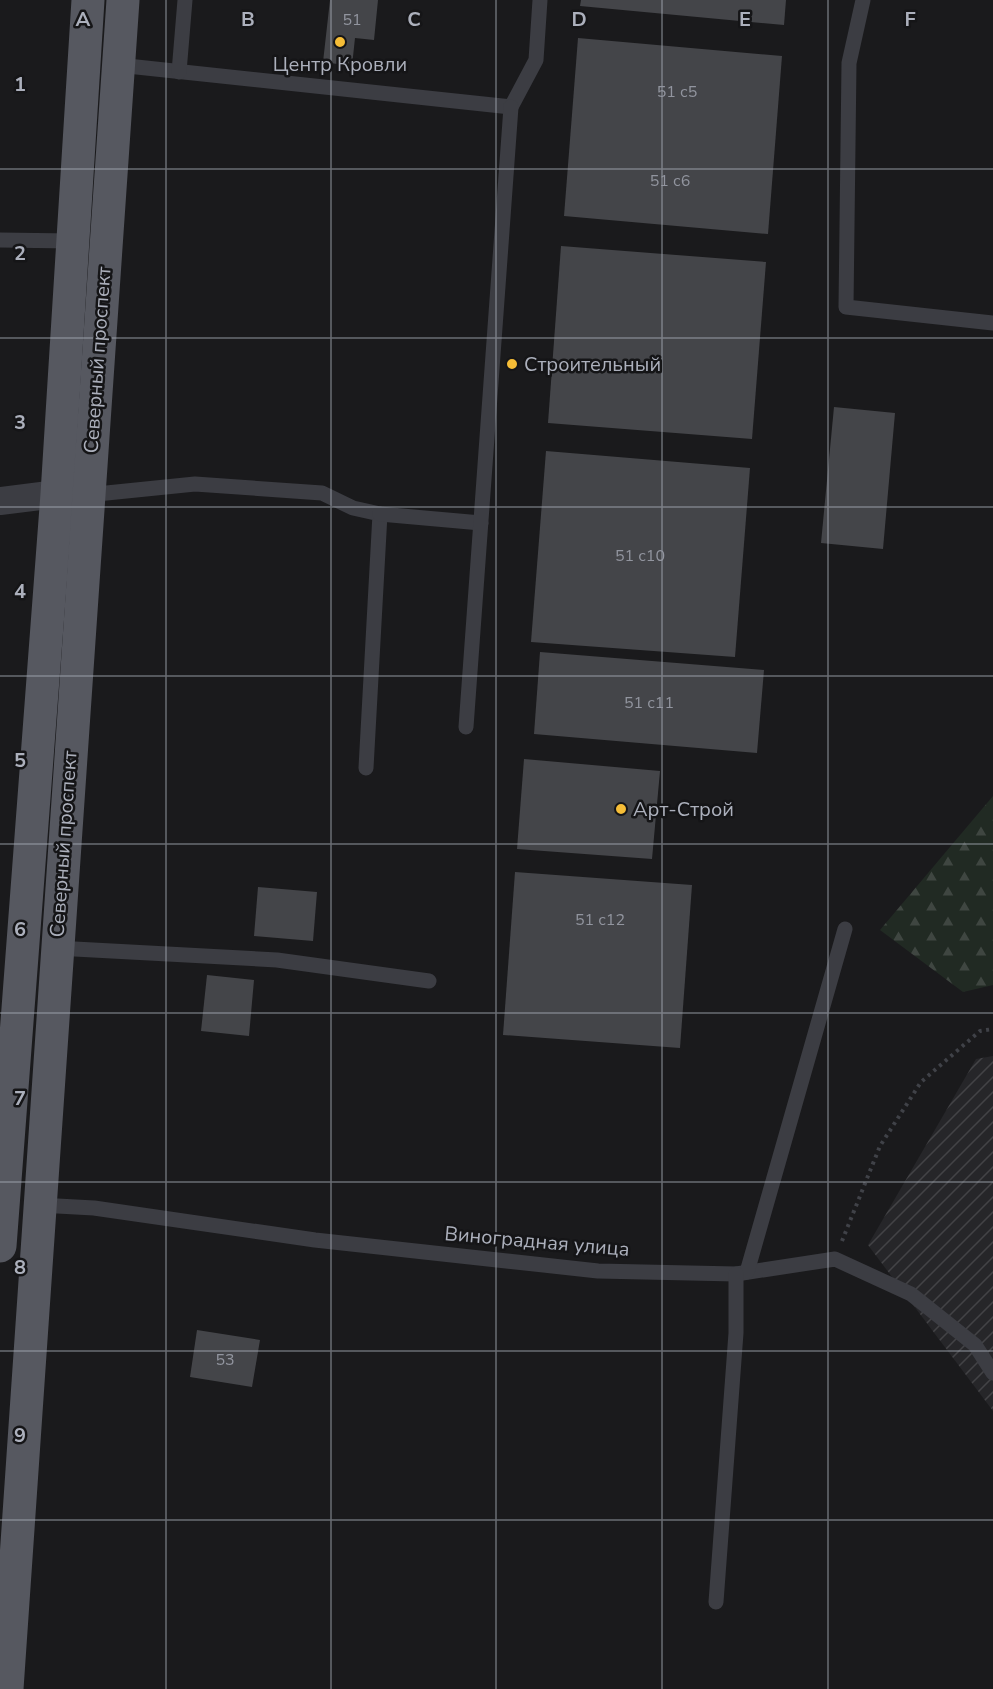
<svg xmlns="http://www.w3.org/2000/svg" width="993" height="1689" font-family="'Nunito Sans',sans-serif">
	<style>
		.industrial { fill: url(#industrial-furrows) }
		.forest { fill: url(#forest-firs) }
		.building { fill: #444549 }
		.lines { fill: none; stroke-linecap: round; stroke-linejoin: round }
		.path { stroke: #404248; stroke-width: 4; stroke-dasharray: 3 4.5; stroke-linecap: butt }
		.service { stroke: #3c3d43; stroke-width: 15 }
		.minor { stroke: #3c3d43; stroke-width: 28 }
		.primary { stroke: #565860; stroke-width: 33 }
		.grid { fill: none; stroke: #acb0bc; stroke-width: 1.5; stroke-opacity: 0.55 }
		.poi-dot { fill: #f6bd37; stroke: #151517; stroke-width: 2 }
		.labels { text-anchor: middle; stroke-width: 5; stroke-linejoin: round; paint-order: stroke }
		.number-label { font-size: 16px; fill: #92959f }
		.poi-label { font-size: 20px; fill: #acb0bc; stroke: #151517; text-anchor: start }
		.street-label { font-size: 20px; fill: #acb0bc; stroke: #151517 }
		.grid-label { font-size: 20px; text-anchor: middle; font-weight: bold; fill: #acb0bc; stroke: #151517; stroke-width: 5; stroke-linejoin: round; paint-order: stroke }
	</style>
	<defs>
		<pattern id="industrial-furrows" width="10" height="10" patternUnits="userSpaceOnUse" patternTransform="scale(1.5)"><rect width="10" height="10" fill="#262629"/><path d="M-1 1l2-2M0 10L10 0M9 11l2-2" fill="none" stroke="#434346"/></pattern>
		<pattern id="forest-firs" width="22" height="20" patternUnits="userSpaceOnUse" patternTransform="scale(1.5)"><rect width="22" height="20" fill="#212a23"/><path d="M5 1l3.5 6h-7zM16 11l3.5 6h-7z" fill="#3f4641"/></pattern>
	</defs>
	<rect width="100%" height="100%" fill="#1a1a1c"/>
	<!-- industrial -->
	<polygon class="industrial" points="993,1056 993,1411 868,1245 976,1059"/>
	<!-- forest -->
	<polygon class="forest" points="993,796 993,985 963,992 880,930"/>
	<!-- building -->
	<g class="building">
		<polygon points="330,0 378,0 374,40 355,38 352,66 323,62"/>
		<polygon points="581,0 786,0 784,25 580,6"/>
		<polygon points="578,38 782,56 768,234 564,216"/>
		<polygon points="561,246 766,262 752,439 548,423"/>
		<polygon points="834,407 895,413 883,549 821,543"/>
		<polygon points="546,451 750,468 735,657 531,642"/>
		<polygon points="540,652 764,670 757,753 534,734"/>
		<polygon points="524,759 660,771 652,859 517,849"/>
		<polygon points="515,872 692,885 680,1048 503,1035"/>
		<polygon points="258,887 317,892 313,941 254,936"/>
		<polygon points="207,975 254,980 249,1036 201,1031"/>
		<polygon points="197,1330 260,1340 252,1387 190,1377"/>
	</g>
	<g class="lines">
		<!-- path -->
		<polyline class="path" points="842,1241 880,1146 921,1082 980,1031 993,1029"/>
		<!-- service -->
		<g class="service">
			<polyline points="863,0 849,63 846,307 993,323"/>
			<polyline points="118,65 511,107 536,60 540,0"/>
			<polyline points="179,72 185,0"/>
			<polyline points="0,240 72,241"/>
			<polyline points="87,495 195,484 322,493 353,508 380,514 366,768"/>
			<polyline points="380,514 481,523"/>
			<polyline points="466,727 511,107"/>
			<polyline points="56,948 277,960 429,981"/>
			<polyline points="39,1205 94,1208 315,1240 598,1271 736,1274 835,1259 911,1294 975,1345 993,1373"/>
			<polyline points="747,1272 845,929"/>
			<polyline points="716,1602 736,1333 736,1274"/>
		</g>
		<!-- minor -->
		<polyline class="minor" points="0,501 57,494 78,495"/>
		<!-- primary -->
		<g class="primary">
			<polyline points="0,1246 57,494 88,0"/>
			<polyline points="7,1689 123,0"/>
		</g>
	</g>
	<!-- grid -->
	<path class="grid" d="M166,0V1689M331,0V1689M496,0V1689M662,0V1689M828,0V1689M0,169H993M0,338H993M0,507H993M0,676H993M0,844H993M0,1013H993M0,1182H993M0,1351H993M0,1520H993"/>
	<!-- markers -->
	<g class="poi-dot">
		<circle cx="340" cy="42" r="6"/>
		<circle cx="512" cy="364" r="6"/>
		<circle cx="621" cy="809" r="6"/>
	</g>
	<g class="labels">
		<!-- number labels -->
		<g class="number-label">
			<text x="352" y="25">51</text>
			<text x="677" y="97">51 с5</text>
			<text x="670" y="186">51 с6</text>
			<text x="640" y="561">51 с10</text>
			<text x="649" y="708">51 с11</text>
			<text x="600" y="925">51 с12</text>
			<text x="225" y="1365">53</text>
		</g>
		<!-- poi labels -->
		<g class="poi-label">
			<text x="340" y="71" text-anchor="middle">Центр Кровли</text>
			<text x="524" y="371">Строительный</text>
			<text x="633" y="816">Арт-Строй</text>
		</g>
		<!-- street labels -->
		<g class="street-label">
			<text transform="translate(97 360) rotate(-86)" y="7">Северный проспект</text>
			<text transform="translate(63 844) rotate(-86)" y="7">Северный проспект</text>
			<text transform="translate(537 1241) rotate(5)" y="7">Виноградная улица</text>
		</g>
	</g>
	<g class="grid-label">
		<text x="83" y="26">A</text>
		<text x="248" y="26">B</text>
		<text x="414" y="26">C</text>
		<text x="579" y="26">D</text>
		<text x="745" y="26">E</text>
		<text x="910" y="26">F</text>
		<text x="20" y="91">1</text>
		<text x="20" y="260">2</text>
		<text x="20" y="429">3</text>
		<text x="20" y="598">4</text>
		<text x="20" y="767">5</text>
		<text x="20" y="936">6</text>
		<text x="20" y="1105">7</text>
		<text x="20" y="1274">8</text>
		<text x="20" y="1442">9</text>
	</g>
</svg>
